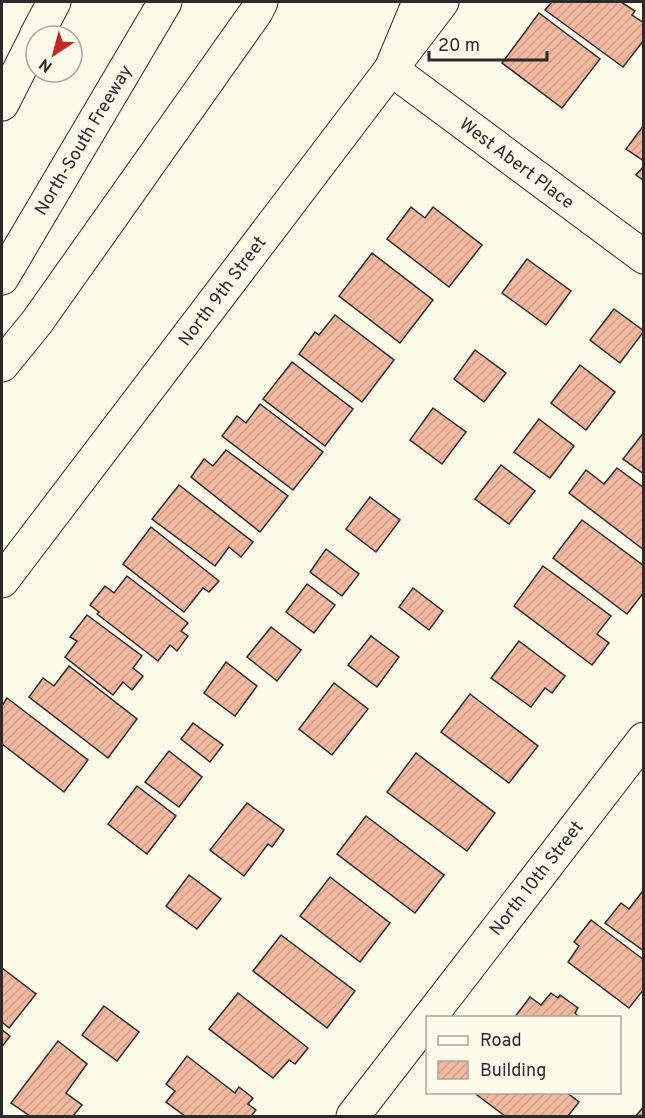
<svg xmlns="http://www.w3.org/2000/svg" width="645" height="1118" font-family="Overpass,sans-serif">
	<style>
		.building { fill: url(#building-hatch); stroke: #2b2b2b; stroke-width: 1.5 }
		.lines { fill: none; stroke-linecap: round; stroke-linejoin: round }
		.minor-casing { stroke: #2b2b2b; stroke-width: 35 }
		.highway-casing { stroke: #2b2b2b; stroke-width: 35 }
		.minor { stroke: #fdfbea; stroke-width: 33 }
		.highway { stroke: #fdfbea; stroke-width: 33 }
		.labels { text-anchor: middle; stroke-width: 4.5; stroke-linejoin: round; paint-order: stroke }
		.street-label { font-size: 18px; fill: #2b2b2b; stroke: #fdfbea }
	</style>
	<defs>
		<pattern id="building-hatch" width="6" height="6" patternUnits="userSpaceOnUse" patternTransform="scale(1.5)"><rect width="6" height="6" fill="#f2b8a0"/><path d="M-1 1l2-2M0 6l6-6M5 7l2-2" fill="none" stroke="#d09e8a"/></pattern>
	</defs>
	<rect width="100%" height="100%" fill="#fdfbea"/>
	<!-- building -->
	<g class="building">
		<polygon points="552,2 621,2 635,11 632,15 644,23 644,40 623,67 545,10"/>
		<polygon points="539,13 600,59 562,108 502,63"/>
		<polygon points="644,125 644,161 626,149"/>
		<polygon points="644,166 644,181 636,175"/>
		<polygon points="411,207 425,218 433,207 482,245 449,287 387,239"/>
		<polygon points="372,253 433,300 400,343 339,296"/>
		<polygon points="527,259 571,291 546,325 502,293"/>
		<polygon points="614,309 644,331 620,363 590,340"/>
		<polygon points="335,315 394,360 362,402 299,354 315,332 319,335"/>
		<polygon points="475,350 506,373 484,402 454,379"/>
		<polygon points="292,362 353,409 325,446 263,399"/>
		<polygon points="580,365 615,392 586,430 551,403"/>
		<polygon points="260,404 323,452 293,490 222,436 237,416 246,423"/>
		<polygon points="433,408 466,432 442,464 410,440"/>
		<polygon points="539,419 574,446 550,478 514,452"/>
		<polygon points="644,432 644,474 623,459"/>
		<polygon points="226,450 288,496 260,532 191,477 204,459 213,466"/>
		<polygon points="501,465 535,491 509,524 475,499"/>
		<polygon points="617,468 644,488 644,550 569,493 586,470 604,484"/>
		<polygon points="179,485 253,542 241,557 229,547 215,566 152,519"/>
		<polygon points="370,497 400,520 376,552 346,529"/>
		<polygon points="582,520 644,566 644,592 627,614 553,558"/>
		<polygon points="151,527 219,581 209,592 203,588 184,612 123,564"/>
		<polygon points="326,549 359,574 342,596 310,572"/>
		<polygon points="543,566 611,616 597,634 609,643 592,665 514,606"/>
		<polygon points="127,576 188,623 181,631 188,636 177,651 170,645 158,661 97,614 99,612 90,605 105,586 114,593"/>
		<polygon points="307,584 335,605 314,633 286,612"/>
		<polygon points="413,588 443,611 429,630 399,607"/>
		<polygon points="87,615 142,656 133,668 143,676 132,690 123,682 113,695 65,657 77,641 70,637"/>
		<polygon points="271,627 301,650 277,681 247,657"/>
		<polygon points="371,636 399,657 377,687 348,665"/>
		<polygon points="519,641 565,676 552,693 545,688 531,707 491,678"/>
		<polygon points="226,662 257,686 235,716 204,693"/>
		<polygon points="69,666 137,719 108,758 29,697 43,678 54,686"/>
		<polygon points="334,683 368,709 332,755 299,729"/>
		<polygon points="470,694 538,746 509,783 441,732"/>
		<polygon points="7,698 88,760 64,792 2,744 2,706"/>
		<polygon points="193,723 223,745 210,762 181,739"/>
		<polygon points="169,751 202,777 179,807 145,782"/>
		<polygon points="416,753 495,813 467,851 387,792"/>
		<polygon points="137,786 176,816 147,854 108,824"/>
		<polygon points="247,803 284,830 272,847 268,844 244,876 210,850"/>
		<polygon points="366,816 444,875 415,913 337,854"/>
		<polygon points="189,875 221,899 197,929 166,906"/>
		<polygon points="330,877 390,923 360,962 300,916"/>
		<polygon points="642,892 644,893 644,951 605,923 621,903 629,909"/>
		<polygon points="591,920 644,960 644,989 629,1008 568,962 579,946 574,942"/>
		<polygon points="281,935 355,991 327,1028 253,971"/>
		<polygon points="2,968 36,994 9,1028 2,1022"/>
		<polygon points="238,993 308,1048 295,1064 289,1060 273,1078 209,1029"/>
		<polygon points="551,993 558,998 560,995 578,1008 575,1013 580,1018 514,1018 530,997 541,1005"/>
		<polygon points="104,1006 139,1032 117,1061 82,1035"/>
		<polygon points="2,1030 10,1036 2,1047"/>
		<polygon points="58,1041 87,1064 66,1093 82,1105 73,1116 30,1116 11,1103"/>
		<polygon points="187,1056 235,1093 239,1087 253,1098 248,1104 256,1110 251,1116 185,1116 166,1102 175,1091 166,1084"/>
		<polygon points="473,1092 566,1092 579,1102 568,1116 505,1116"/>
		<polygon points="644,1106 644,1116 636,1116"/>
	</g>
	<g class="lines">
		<defs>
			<g id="minor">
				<polyline points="391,69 644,257"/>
				<polyline points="2,581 442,2"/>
				<polyline points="429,1018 644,739"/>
				<polyline points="353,1116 428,1019"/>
			</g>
			<g id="highway">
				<polyline points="36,36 54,2"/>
				<polyline points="391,69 419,2"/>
				<polyline points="2,104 36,37"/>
				<polyline points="2,278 165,2"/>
				<polyline points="2,365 37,322 256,12 261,2"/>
			</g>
		</defs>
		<!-- minor casing -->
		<use href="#minor" class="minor-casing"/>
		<!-- highway casing -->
		<use href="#highway" class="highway-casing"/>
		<!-- minor -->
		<use href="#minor" class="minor"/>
		<!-- highway -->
		<use href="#highway" class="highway"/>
	</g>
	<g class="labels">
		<!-- street labels -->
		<g class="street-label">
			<text transform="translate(83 140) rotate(-59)" y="6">North-South Freeway</text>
			<text transform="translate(517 163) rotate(37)" y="6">West Abert Place</text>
			<text transform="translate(222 291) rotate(-53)" y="6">North 9th Street</text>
			<text transform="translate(536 878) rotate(-52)" y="6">North 10th Street</text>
		</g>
	</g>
	<!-- border -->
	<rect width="645" height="1118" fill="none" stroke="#2b2b2b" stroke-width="6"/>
	<!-- legend -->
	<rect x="426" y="1016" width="195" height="78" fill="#fdfbea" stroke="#a9a89e" stroke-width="1.5"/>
	<rect x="438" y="1036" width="30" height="9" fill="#fdfbea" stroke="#a9a89e" stroke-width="1.5"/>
	<text x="480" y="1046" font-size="18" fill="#2b2b2b">Road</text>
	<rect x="438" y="1061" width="30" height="18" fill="url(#building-hatch)" stroke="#a9a89e" stroke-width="1.5"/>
	<text x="480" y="1076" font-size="18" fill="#2b2b2b">Building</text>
	<!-- north arrow -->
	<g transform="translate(54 54) rotate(216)"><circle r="28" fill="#fdfbea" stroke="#a9a89e" stroke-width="1.5"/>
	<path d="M0-4.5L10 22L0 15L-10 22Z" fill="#c62828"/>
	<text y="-9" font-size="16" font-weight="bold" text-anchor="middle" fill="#2b2b2b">N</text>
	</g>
	<!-- scale -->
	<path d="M429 51v9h118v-9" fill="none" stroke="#2b2b2b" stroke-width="3"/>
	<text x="438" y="51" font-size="18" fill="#2b2b2b" stroke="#fdfbea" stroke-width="4.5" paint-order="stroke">20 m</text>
</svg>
